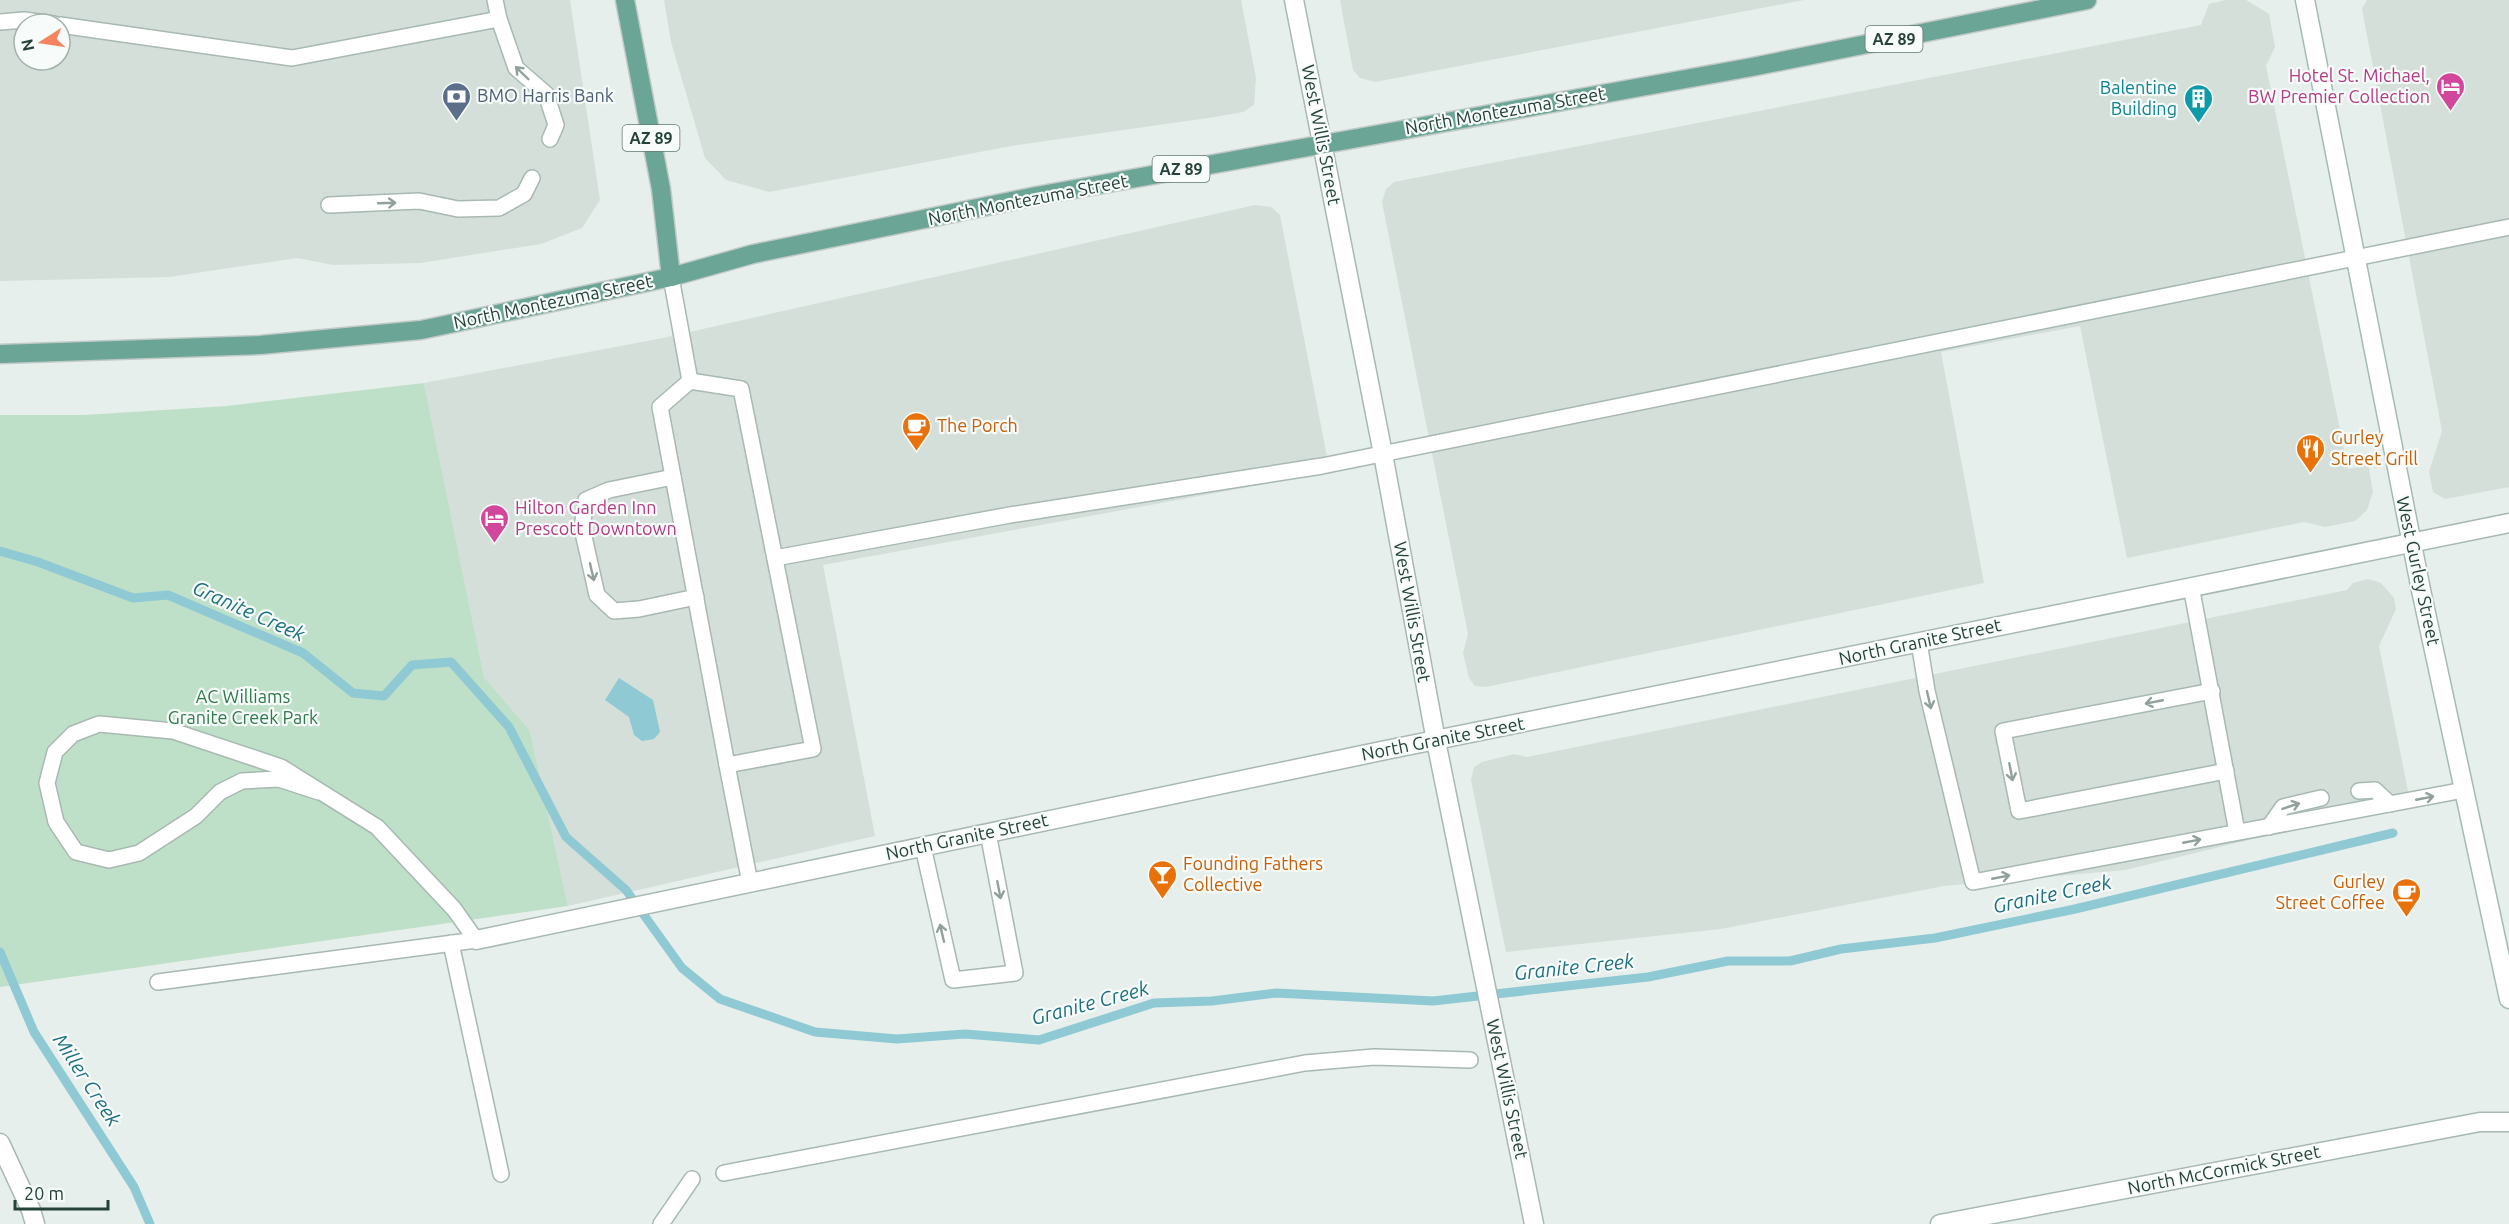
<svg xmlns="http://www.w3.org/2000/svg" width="2509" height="1224" font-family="Ubuntu,sans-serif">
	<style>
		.built { fill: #d4dfda; fill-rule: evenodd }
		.green { fill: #bfe0c8 }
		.water { fill: #8ec9d4 }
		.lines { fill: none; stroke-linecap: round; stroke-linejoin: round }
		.stream { stroke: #8ec9d4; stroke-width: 9 }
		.lane-casing { stroke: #a8b8b2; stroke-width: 18 }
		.street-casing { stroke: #a8b8b2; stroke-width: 21 }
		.secondary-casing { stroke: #a4bbb3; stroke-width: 21 }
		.primary-casing { stroke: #c2cac8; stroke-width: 21 }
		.lane { stroke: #fff; stroke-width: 15 }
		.street { stroke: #fff; stroke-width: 18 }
		.secondary { stroke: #fff; stroke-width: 18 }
		.primary { stroke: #6aa596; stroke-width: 18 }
		.oneway { stroke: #92a09c }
		.labels { text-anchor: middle; stroke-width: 4.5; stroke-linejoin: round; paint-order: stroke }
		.shield { fill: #f7fbf9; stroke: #637a73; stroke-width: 1.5 }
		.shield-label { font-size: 16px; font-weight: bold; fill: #24423a }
		.hotel-label { font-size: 18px; fill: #b23c85; stroke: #f7fbf9; text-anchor: end }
		.culture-label { font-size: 18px; fill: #0d838f; stroke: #f7fbf9; text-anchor: end }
		.service-label { font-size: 18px; fill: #4e5e75; stroke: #f7fbf9; text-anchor: start }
		.street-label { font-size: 18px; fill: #24423a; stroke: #f7fbf9 }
		.food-label { font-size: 18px; fill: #c56008; stroke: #f7fbf9; text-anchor: start }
		.park-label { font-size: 18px; fill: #2d7a4b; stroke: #f7fbf9 }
		.water-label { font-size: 20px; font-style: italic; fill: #1c6f80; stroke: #f7fbf9 }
	</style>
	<rect width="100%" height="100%" fill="#e6efeb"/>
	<!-- built -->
	<g class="built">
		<path d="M0,0H570L600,200L582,228L541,244L420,263L333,265L297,258L169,277L0,281ZM24,24H60V60H24Z"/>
		<polygon points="664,0 1241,0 1256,78 1254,105 1243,112 1215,117 1011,146 769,192 726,180 705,158 671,42"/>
		<polygon points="1340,0 1804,0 1375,82 1360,78 1353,70"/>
		<polygon points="2226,0 2246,0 2269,14 2275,47 2266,66 2348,469 2359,467 2366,452 2373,492 2367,510 2355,521 2325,527 2304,522 2127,558 2080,326 1941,352 1984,583 1486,687 1475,686 1469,678 1463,653 1468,634 1382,202 1386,189 1394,182 2201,25 2209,4"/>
		<polygon points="2367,0 2509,0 2509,487 2445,499 2433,492 2429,472 2442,431 2362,9"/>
		<polygon points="1255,205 1271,207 1280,215 1330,472 823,565 875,836 568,906 530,731 484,677 424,383 663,338"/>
		<polygon points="2368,579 2381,583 2394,598 2396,609 2379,646 2410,801 2125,870 1944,886 1721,929 1506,952 1471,780 1474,767 1482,762 1514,754 1527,757 2347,590 2353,583"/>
	</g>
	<!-- green -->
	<polygon class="green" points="424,383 484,677 530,731 568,906 0,987 0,415 84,415 227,406"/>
	<!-- water -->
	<polygon class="water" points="619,678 653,700 660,732 654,739 642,741 634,735 629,717 605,700"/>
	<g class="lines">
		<!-- stream -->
		<g class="stream">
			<polyline points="0,551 38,562 133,598 168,595 303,653 353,693 384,696 412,665 451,662 509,727 566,837 626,890 682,968 720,999 815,1032 897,1039 965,1034 1039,1040 1154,1003 1212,1001 1276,993 1433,1001 1648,977 1728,961 1790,961 1841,949 1935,938 2075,909 2393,833"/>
			<polyline points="0,952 34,1032 134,1187 150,1224"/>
		</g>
		<defs>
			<g id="lane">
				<polyline points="499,19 516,68 546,94 556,125 550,139"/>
				<polyline points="0,22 24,20 54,24"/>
				<polyline points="60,25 292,58 499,19 495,0"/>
				<polyline points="329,205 419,201 458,209 499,208 524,194 532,178"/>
				<polyline points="671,277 690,381"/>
				<polygon points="690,381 741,389 813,749 727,765 660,407"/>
				<polyline points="673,477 609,490 586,500 582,528 597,595 614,611 639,609 696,597"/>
				<polyline points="775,558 1010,515 1322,466 2509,227"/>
				<polyline points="2191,586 2237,832"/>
				<polyline points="1919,642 1927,691 1973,882 2464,790"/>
				<polyline points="2212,691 2003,731 2019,811 2226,771"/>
				<polyline points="727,765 750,883"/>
				<polyline points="2359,791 2375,790 2390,804"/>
				<polyline points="2269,827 2283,807 2321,798"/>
				<polyline points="923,847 953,980 1015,973 988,833"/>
				<polyline points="451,943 501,1174"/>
				<polyline points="158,982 476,940 454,909 377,827 281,767 173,731 99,724 73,734 55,752 47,783 56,822 76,852 109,860 139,853 196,816 220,792 242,781 279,779 319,792"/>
				<polyline points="724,1173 1305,1063 1374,1057 1470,1060"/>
				<polyline points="661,1224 692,1179"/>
			</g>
			<g id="street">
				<polyline points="1294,0 1383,454 1436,741 1534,1224"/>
				<polyline points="476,940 1386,750 2509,523"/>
				<polyline points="0,1143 31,1210 35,1224"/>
				<polyline points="1940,1224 2480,1122 2509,1122"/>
			</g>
			<polyline id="secondary" points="2305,0 2421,590 2509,999"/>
			<g id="primary">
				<polyline points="625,0 661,189 671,277"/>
				<polyline points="0,354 260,345 421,330 671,277 753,254 1036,196 1752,67 2087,0"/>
			</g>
		</defs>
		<!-- lane casing -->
		<use href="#lane" class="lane-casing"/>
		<!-- street casing -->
		<use href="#street" class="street-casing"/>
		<!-- secondary casing -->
		<use href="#secondary" class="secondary-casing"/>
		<!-- primary casing -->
		<use href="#primary" class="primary-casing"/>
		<!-- lane -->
		<use href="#lane" class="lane"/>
		<!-- street -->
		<use href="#street" class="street"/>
		<!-- secondary -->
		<use href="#secondary" class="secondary"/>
		<!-- primary -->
		<use href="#primary" class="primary"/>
	</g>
	<!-- one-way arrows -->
	<defs><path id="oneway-shaft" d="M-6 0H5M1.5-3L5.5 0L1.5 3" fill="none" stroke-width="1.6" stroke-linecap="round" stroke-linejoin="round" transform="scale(1.5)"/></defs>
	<g class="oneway">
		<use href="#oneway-shaft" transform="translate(522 73) rotate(-136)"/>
		<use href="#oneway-shaft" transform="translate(387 203) rotate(-2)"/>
		<use href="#oneway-shaft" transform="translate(592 572) rotate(77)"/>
		<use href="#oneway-shaft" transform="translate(1929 700) rotate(77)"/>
		<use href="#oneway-shaft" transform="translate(2154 702) rotate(169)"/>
		<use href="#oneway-shaft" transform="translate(2011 772) rotate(79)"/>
		<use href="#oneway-shaft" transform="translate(2425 798) rotate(-11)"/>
		<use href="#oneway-shaft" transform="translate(2291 806) rotate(-18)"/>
		<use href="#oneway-shaft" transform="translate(2192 841) rotate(-11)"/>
		<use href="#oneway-shaft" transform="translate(2001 877) rotate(-11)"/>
		<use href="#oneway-shaft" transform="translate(999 890) rotate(79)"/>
		<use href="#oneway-shaft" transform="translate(942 933) rotate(-103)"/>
	</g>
	<!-- icons -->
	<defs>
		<symbol id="hotel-pin" viewBox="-11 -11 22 30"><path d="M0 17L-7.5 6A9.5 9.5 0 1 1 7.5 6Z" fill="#d1479c" stroke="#f7fbf9"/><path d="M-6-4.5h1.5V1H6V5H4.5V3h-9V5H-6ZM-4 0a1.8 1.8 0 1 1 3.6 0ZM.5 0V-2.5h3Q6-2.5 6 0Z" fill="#fff"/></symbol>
		<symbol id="bank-pin" viewBox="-11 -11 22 30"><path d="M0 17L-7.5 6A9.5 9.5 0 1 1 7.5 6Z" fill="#5c6f8a" stroke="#f7fbf9"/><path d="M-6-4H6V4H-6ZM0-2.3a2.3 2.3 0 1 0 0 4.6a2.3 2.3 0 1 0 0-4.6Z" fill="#fff"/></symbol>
		<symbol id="building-pin" viewBox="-11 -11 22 30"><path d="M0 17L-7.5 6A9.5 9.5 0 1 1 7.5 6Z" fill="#0f9aa8" stroke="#f7fbf9"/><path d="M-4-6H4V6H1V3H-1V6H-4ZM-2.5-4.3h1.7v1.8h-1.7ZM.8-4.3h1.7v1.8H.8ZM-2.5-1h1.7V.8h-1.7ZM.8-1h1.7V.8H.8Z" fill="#fff"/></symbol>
		<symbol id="cafe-pin" viewBox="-11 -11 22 30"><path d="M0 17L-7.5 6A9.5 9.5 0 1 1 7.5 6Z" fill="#e8710a" stroke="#f7fbf9"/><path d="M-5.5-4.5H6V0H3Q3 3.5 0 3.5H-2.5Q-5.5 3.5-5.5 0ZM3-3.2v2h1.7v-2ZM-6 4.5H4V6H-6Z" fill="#fff"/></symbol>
		<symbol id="restaurant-pin" viewBox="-11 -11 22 30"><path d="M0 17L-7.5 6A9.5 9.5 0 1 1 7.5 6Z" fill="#e8710a" stroke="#f7fbf9"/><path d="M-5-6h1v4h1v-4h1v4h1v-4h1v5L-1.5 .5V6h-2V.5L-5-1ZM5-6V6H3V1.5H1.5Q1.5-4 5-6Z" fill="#fff"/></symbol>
		<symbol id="bar-pin" viewBox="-11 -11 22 30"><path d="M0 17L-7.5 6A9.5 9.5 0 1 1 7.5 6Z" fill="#e8710a" stroke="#f7fbf9"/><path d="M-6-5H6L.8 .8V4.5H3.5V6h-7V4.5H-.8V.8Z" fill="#fff"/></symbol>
	</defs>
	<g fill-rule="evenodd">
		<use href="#hotel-pin" x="2434" y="70" width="33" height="45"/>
		<use href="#bank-pin" x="440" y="80" width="33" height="45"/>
		<use href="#building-pin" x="2182" y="82" width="33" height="45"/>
		<use href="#cafe-pin" x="900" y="410" width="33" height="45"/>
		<use href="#restaurant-pin" x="2294" y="432" width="33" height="45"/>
		<use href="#hotel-pin" x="478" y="502" width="33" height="45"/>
		<use href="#bar-pin" x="1146" y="858" width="33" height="45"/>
		<use href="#cafe-pin" x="2390" y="876" width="33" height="45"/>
	</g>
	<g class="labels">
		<!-- shield labels -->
		<g class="shield">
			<rect x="1865.5" y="26" width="57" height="26" rx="4.5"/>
			<rect x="622.5" y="125" width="57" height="26" rx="4.5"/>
			<rect x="1152.5" y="156" width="57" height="26" rx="4.5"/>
		</g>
		<g class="shield-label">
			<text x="1894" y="45">AZ 89</text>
			<text x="651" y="144">AZ 89</text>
			<text x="1181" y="175">AZ 89</text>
		</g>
		<!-- hotel labels -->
		<g class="hotel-label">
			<text x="2430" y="82">Hotel St. Michael,<tspan x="2430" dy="21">BW Premier Collection</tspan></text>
			<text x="515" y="514" text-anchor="start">Hilton Garden Inn<tspan x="515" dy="21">Prescott Downtown</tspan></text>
		</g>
		<!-- culture labels -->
		<g class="culture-label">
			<text x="2177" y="94">Balentine<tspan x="2177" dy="21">Building</tspan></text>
		</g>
		<!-- service labels -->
		<g class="service-label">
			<text x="477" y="102">BMO Harris Bank</text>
		</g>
		<!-- street labels -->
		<g class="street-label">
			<text transform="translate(1505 111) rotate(-10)" y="6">North Montezuma Street</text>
			<text transform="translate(1321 135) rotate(79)" y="6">West Willis Street</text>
			<text transform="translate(1028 200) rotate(-11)" y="6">North Montezuma Street</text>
			<text transform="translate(553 302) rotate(-12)" y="6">North Montezuma Street</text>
			<text transform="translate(2418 571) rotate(78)" y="6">West Gurley Street</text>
			<text transform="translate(1412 612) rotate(80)" y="6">West Willis Street</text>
			<text transform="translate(1920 642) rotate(-12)" y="6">North Granite Street</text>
			<text transform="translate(1443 739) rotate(-11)" y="6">North Granite Street</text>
			<text transform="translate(967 837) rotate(-12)" y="6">North Granite Street</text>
			<text transform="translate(1507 1089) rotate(78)" y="6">West Willis Street</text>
			<text transform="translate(2224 1170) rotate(-11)" y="6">North McCormick Street</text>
		</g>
		<!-- food labels -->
		<g class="food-label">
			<text x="937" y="432">The Porch</text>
			<text x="2331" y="444">Gurley<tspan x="2331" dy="21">Street Grill</tspan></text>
			<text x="1183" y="870">Founding Fathers<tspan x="1183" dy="21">Collective</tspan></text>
			<text x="2385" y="888" text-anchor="end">Gurley<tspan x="2385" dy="21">Street Coffee</tspan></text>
		</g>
		<!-- park labels -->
		<g class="park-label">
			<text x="243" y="703">AC Williams<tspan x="243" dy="21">Granite Creek Park</tspan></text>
		</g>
		<!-- water labels -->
		<g class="water-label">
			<text transform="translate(249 611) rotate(24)" y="7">Granite Creek</text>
			<text transform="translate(2052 894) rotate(-12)" y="7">Granite Creek</text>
			<text transform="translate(1574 967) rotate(-6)" y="7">Granite Creek</text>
			<text transform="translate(1090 1003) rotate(-15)" y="7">Granite Creek</text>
			<text transform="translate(87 1080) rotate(57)" y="7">Miller Creek</text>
		</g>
	</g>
	<!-- north arrow -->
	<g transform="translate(42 42) rotate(258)"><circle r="28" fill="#f7fbf9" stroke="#a3b1ad" stroke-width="1.5"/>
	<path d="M0-4.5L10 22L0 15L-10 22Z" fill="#f4845f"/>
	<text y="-9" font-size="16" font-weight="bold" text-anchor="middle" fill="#24423a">N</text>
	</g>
	<!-- scale -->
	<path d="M15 1200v9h93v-9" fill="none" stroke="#24423a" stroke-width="3"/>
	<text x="24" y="1200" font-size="18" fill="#24423a" stroke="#f7fbf9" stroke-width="4.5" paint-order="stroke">20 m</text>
</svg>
